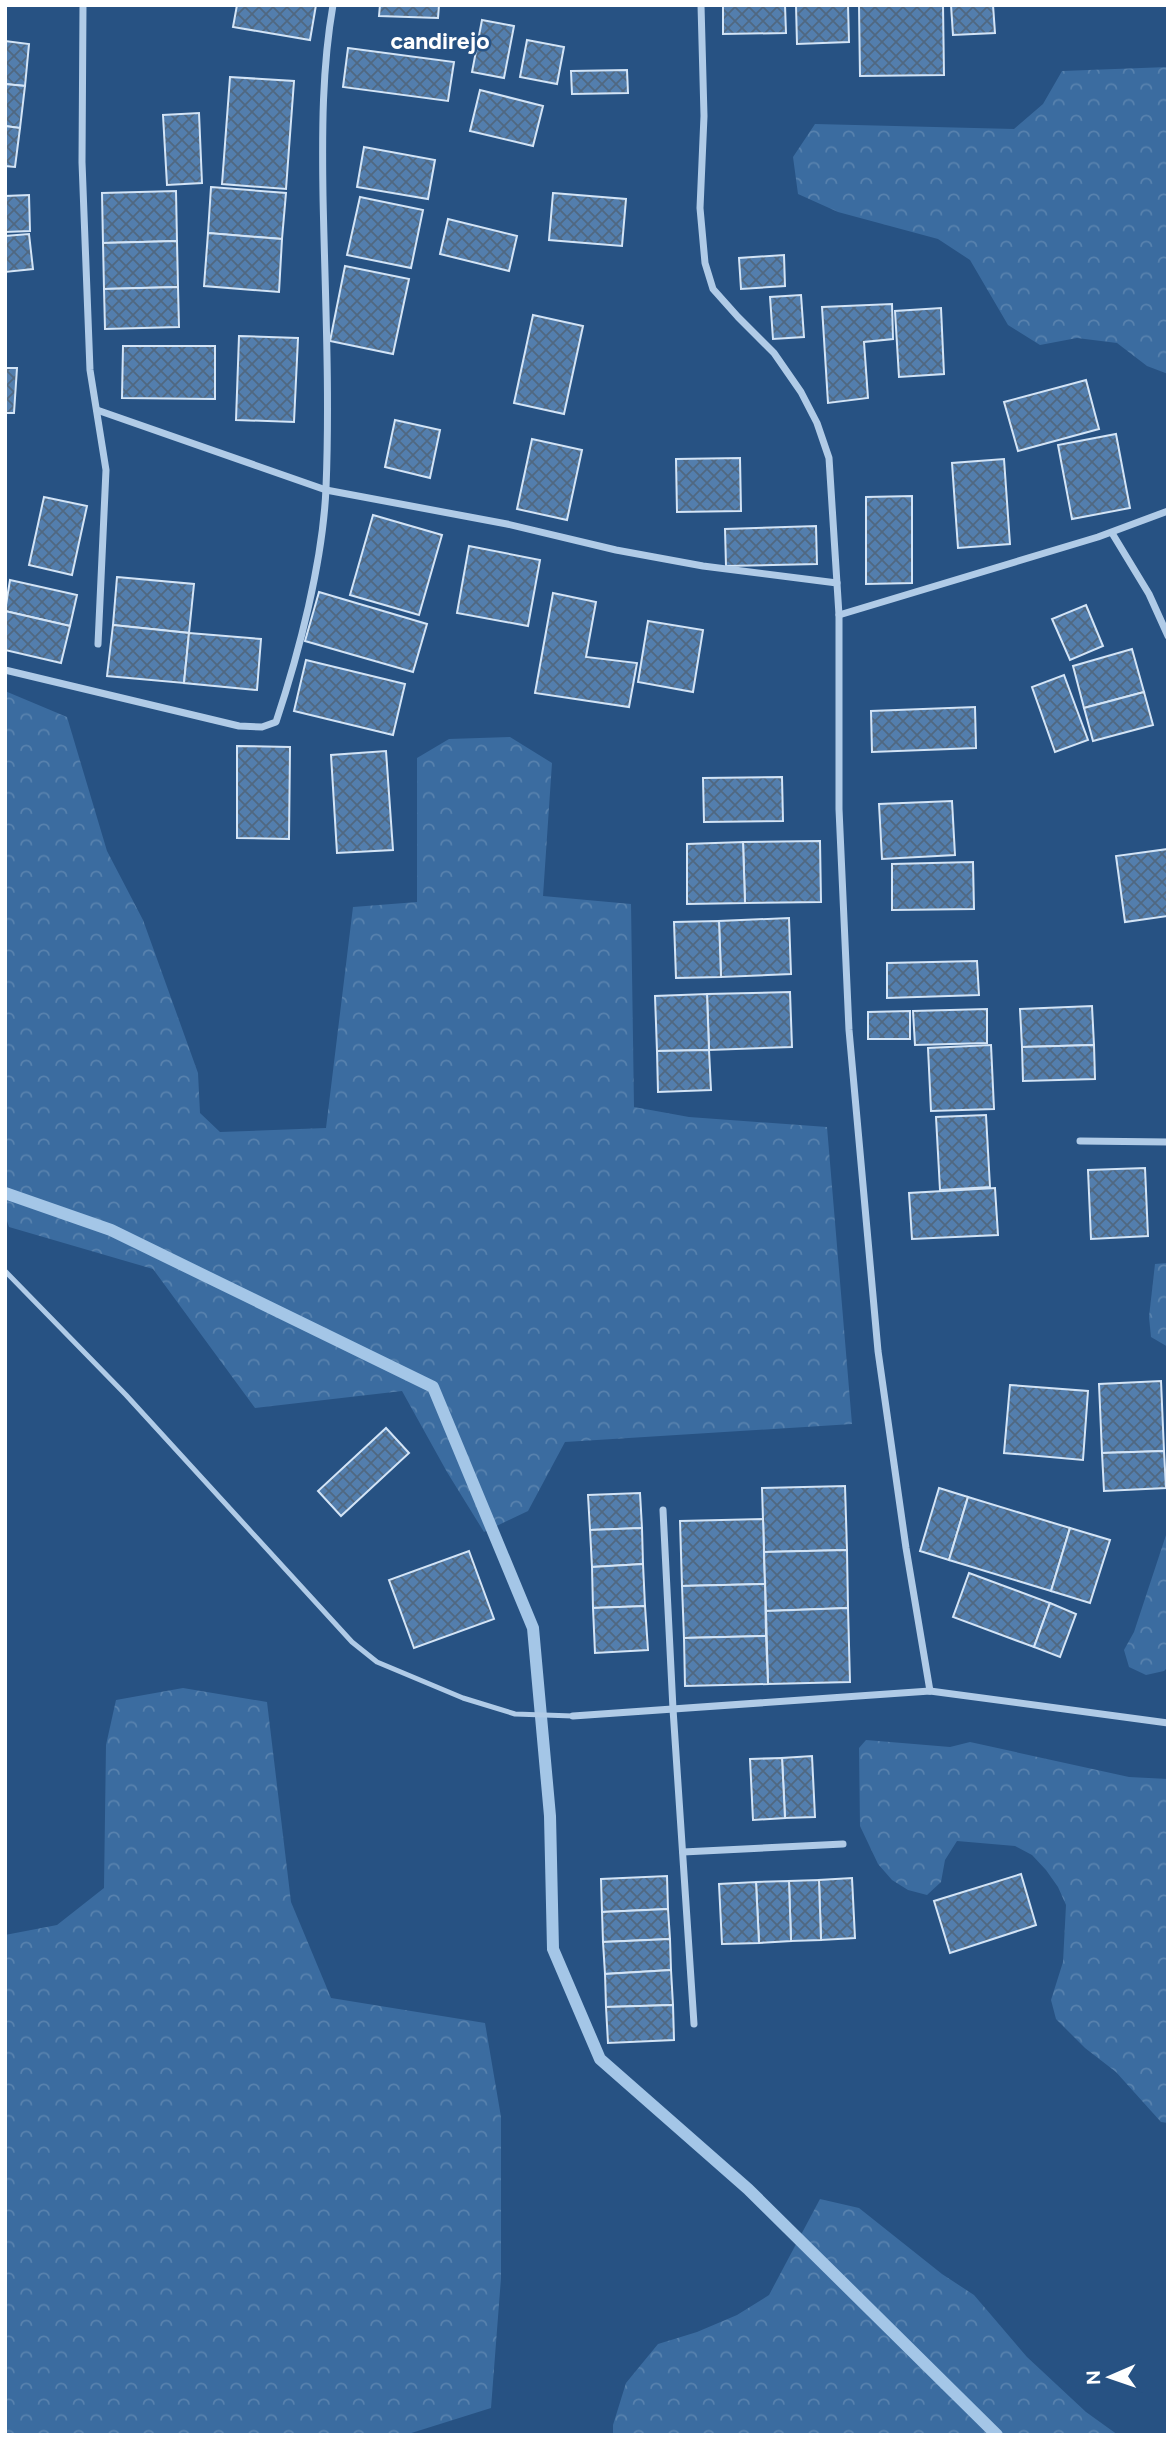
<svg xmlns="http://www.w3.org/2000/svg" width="1173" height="2440" font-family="Figtree,sans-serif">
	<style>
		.forest { fill: url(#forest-crowns) }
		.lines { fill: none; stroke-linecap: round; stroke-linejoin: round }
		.stream { stroke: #a4c6e7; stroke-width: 12 }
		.building { fill: url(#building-cross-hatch); stroke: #d3e4f6; stroke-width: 2 }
		.lane { stroke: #b0cbe7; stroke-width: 5 }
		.street { stroke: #b0cbe7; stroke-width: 7 }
		.labels { text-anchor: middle; stroke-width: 5; stroke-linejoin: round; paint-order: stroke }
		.quarter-label { font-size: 23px; font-weight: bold; fill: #fff; stroke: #275283 }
	</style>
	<defs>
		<pattern id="forest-crowns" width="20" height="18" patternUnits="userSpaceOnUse" patternTransform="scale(1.75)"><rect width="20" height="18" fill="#3b6ca0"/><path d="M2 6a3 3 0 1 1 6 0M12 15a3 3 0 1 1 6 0" fill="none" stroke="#5882ae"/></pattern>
		<pattern id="building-cross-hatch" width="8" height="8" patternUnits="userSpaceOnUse" patternTransform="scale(1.75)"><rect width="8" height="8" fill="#537ead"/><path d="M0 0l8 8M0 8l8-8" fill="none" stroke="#506881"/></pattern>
	</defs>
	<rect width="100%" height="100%" fill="#275283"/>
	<!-- forest -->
	<g class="forest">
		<polygon points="1168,67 1168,374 1147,366 1117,343 1077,338 1040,345 1008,325 970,260 938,239 838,212 798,194 793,157 815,124 1014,129 1043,104 1062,71"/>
		<polygon points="5,691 67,717 107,851 143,920 198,1073 200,1113 220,1132 326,1128 353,907 417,902 417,758 449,739 510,737 552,763 543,896 631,904 634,1107 689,1117 827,1127 852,1424 565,1442 528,1511 484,1532 447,1472 402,1391 255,1408 153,1269 9,1227 5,1215"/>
		<polygon points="1168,1263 1168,1347 1151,1337 1149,1317 1155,1264"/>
		<polygon points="1168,1529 1168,1667 1164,1671 1146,1675 1129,1667 1124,1650 1134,1632"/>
		<polygon points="183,1688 267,1702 291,1902 331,1998 485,2023 501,2117 501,2278 491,2408 405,2435 5,2435 5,1935 57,1925 104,1888 106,1745 116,1700"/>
		<polygon points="866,1740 950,1747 970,1742 1129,1777 1168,1779 1168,2123 1161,2122 1116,2072 1085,2048 1056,2019 1051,2000 1063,1962 1066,1905 1058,1887 1046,1870 1032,1855 1015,1846 957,1841 945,1860 941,1882 927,1895 908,1890 892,1880 878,1864 860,1826 859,1748"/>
		<polygon points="820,2199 859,2208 942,2274 974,2295 1027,2357 1086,2412 1118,2435 613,2435 613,2425 626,2383 658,2344 697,2332 737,2315 769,2295"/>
	</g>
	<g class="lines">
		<!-- stream -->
		<polyline class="stream" points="5,1193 111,1230 433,1387 533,1628 550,1816 553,1949 600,2059 748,2189 997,2435"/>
	</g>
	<!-- building -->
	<g class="building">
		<polygon points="237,5 316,5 310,40 233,27"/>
		<polygon points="380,5 439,5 438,18 379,16"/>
		<polygon points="723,5 785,5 786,33 723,34"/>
		<polygon points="796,5 848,5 849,42 797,44"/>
		<polygon points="859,5 943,5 944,75 860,76"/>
		<polygon points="951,5 993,5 995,33 953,35"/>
		<polygon points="482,20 514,26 504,78 472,72"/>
		<polygon points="527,40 564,47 557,84 520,77"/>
		<polygon points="5,41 29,44 25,86 5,84"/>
		<polygon points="348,48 454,62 448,101 343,87"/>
		<polygon points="627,70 628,93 572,94 571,71"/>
		<polygon points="230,77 294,81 286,189 222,184"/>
		<polygon points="5,84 25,86 20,128 5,126"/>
		<polygon points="480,90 543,106 533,146 470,131"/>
		<polygon points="199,113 202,183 167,185 163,115"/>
		<polygon points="5,126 20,128 15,167 5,166"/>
		<polygon points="364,147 435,160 428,199 357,187"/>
		<polygon points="211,187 286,193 282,239 208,233"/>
		<polygon points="176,191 177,241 103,243 102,193"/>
		<polygon points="553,193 626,199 622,246 549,240"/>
		<polygon points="29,195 30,231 5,232 5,196"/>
		<polygon points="360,197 423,210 411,268 347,255"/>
		<polygon points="448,219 517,236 509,271 440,254"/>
		<polygon points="208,233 282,239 279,292 204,286"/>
		<polygon points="29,234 33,269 5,272 5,236"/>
		<polygon points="177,241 178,287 104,289 103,243"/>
		<polygon points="784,255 785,286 741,289 739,258"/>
		<polygon points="345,266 409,279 393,354 330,341"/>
		<polygon points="178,287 179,327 105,329 104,289"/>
		<polygon points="801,295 804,337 773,339 770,297"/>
		<polygon points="892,304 893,339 864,342 868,398 828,403 822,307"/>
		<polygon points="941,308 944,374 899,377 895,311"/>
		<polygon points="533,315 583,326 564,414 514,403"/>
		<polygon points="239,336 298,338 294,422 236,420"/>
		<polygon points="123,346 215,346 215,399 122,398"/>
		<polygon points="5,368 17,368 14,413 5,413"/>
		<polygon points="1086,380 1099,429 1018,451 1004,402"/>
		<polygon points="395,420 440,430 430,478 385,467"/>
		<polygon points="1116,434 1130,508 1072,519 1058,445"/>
		<polygon points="532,439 582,450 567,520 517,509"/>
		<polygon points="740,458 741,511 677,512 676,459"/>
		<polygon points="1004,459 1010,544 958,548 952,463"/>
		<polygon points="912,496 912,583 866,584 866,497"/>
		<polygon points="44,497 87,506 72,575 29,565"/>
		<polygon points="373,515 442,535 419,615 350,595"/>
		<polygon points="816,526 817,564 726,566 725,529"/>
		<polygon points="469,546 540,560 528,626 457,613"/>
		<polygon points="117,577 194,584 189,633 113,625"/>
		<polygon points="10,580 77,595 70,626 5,611"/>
		<polygon points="319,592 427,624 413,672 305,641"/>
		<polygon points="553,593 596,602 586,657 637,663 629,707 535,693"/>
		<polygon points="1086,605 1103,646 1070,660 1052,619"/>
		<polygon points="5,611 70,626 61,663 5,650"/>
		<polygon points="648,621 703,630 693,692 638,682"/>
		<polygon points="113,625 189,633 184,683 107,676"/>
		<polygon points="189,633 261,639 257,690 184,683"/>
		<polygon points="1132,649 1144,692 1084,708 1073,666"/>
		<polygon points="306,660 405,684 393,735 294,711"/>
		<polygon points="1064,675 1088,740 1055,752 1032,687"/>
		<polygon points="1144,692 1153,725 1093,741 1084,708"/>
		<polygon points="975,707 976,748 872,752 871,711"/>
		<polygon points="237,746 290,747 289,839 237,838"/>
		<polygon points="386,751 393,850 337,853 331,755"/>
		<polygon points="782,777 783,821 704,822 703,778"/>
		<polygon points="952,801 955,855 882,859 879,804"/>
		<polygon points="820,841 821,902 745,903 743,842"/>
		<polygon points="743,842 745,903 687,904 687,844"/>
		<polygon points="1168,849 1168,916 1125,922 1116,856"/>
		<polygon points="973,862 974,909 892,910 892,864"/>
		<polygon points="789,918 791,974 721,977 719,921"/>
		<polygon points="719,921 721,977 676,978 674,922"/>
		<polygon points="977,961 979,995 887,998 887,963"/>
		<polygon points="790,992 792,1047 709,1050 707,994"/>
		<polygon points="707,994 709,1050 657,1051 655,996"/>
		<polygon points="1092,1006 1094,1045 1022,1047 1020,1009"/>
		<polygon points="987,1009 987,1043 915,1045 913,1011"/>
		<polygon points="910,1011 910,1039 868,1039 868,1012"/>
		<polygon points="991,1045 994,1109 931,1111 928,1048"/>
		<polygon points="1094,1045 1095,1079 1023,1081 1022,1047"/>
		<polygon points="709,1050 711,1090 658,1092 657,1051"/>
		<polygon points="986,1115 990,1187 940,1190 936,1117"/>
		<polygon points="1145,1168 1148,1236 1091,1239 1088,1170"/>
		<polygon points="995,1188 998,1235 912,1239 909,1193"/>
		<polygon points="1161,1381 1164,1451 1102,1453 1099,1384"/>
		<polygon points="1010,1385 1088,1391 1083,1460 1004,1453"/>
		<polygon points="386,1428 409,1453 341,1516 318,1491"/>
		<polygon points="1164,1451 1166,1488 1104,1491 1102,1453"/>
		<polygon points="845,1486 847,1550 764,1552 762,1488"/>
		<polygon points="939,1488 968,1497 949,1560 920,1551"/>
		<polygon points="640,1493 642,1528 590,1530 588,1495"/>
		<polygon points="968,1497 1070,1528 1051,1591 949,1560"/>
		<polygon points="763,1519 765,1584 682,1586 680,1521"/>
		<polygon points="642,1528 643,1564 592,1567 590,1530"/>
		<polygon points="1070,1528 1110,1540 1090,1603 1051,1591"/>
		<polygon points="847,1550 848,1608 766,1611 764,1552"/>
		<polygon points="469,1551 494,1619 414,1648 389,1580"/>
		<polygon points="643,1564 645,1606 593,1608 592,1567"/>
		<polygon points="969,1573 1050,1603 1034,1647 953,1617"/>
		<polygon points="765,1584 766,1636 684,1638 682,1586"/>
		<polygon points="1050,1603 1076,1614 1060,1657 1034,1647"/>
		<polygon points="645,1606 648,1650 595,1653 593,1608"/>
		<polygon points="848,1608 850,1682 768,1684 766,1611"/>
		<polygon points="766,1636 768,1684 685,1686 684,1638"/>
		<polygon points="812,1756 815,1817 785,1818 782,1758"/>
		<polygon points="782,1758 785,1818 753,1820 750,1759"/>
		<polygon points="1021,1874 1036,1925 950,1953 934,1901"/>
		<polygon points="667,1876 668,1909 602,1912 601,1879"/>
		<polygon points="852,1878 855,1938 821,1940 819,1880"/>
		<polygon points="819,1880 821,1940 791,1941 789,1881"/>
		<polygon points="789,1881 791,1941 759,1943 756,1882"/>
		<polygon points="756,1882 759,1943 722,1944 719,1884"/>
		<polygon points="668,1909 670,1939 603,1942 602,1912"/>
		<polygon points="670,1939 671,1970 605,1974 603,1942"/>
		<polygon points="671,1970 673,2005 606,2007 605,1974"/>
		<polygon points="673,2005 674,2040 608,2043 606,2007"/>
	</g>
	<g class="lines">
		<!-- lane -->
		<polyline class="lane" points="5,1271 126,1395 352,1642 377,1662 463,1698 515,1714 573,1716"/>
		<!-- street -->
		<g class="street">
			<polyline points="83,5 82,162 90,370 106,470 98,644"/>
			<polyline points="701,5 704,116 700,208 705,263 713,289 738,317 774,353 801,392 817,423 829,458 839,615 839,809 849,1030 878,1351 906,1548 930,1691"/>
			<polyline points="97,410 326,490 507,524 616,550 703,566 837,583"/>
			<polyline points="1112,533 1149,594 1168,636"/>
			<polyline points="839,615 1098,537 1168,511"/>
			<path d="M5,670L239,726L262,727L276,722C299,653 323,561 326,488C330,391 325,293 323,196C322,132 322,68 333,5"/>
			<polyline points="1080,1141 1168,1142"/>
			<polyline points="663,1510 673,1709 694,2024"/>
			<polyline points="573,1716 930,1691 1168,1723"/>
			<polyline points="683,1852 843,1844"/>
		</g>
	</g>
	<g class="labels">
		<!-- quarter labels -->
		<g class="quarter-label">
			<text x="440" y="49">candirejo</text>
		</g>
	</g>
	<!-- border -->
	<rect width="1173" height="2440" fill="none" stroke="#ffffff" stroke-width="14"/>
	<!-- north arrow -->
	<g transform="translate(1110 2377) rotate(268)" stroke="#275283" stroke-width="5" paint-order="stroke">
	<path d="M0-5L12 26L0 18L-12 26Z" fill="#ffffff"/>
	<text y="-10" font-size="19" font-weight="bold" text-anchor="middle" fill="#ffffff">N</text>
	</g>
</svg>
